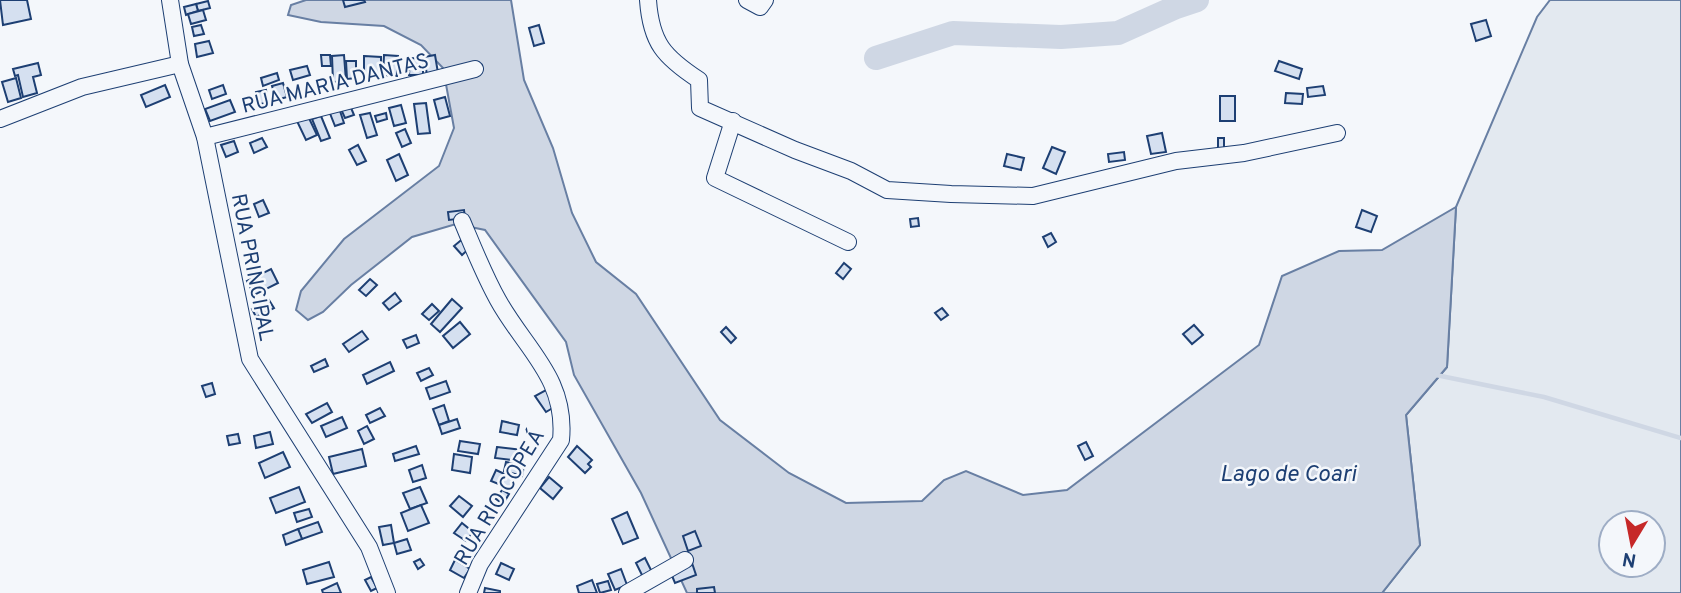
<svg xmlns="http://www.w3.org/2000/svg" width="1681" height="593" font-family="Overpass,sans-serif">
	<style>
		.green { fill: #e3e9f0; stroke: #687fa3; stroke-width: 2; fill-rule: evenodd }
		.water { fill: #cfd7e4; stroke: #687fa3; stroke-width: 2 }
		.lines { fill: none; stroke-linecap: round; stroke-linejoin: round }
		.stream { stroke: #cfd7e4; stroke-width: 4.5 }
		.river { stroke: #cfd7e4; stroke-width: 24 }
		.building { fill: #d5e0f0; stroke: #1d3f73; stroke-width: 2 }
		.minor-casing { stroke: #1d3f73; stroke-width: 18 }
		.minor { stroke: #f4f7fb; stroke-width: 16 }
		.labels { text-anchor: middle; stroke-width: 5; stroke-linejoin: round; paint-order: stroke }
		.street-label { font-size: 21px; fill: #1d3f73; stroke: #f4f7fb }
		.water-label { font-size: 23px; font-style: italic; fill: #1d3f73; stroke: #f4f7fb }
	</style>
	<rect width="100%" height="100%" fill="#f4f7fb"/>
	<!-- green -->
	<path class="green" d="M1550,0H1681V593H1382L1420,545L1406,415L1447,367L1456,207L1537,17ZM1611,523H1653V565H1611Z"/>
	<!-- water -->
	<polygon class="water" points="306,0 511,0 524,80 553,148 572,213 596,262 636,294 720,420 789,473 846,503 922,501 944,480 966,471 1023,495 1067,490 1259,345 1282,276 1339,251 1382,250 1456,207 1447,367 1406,415 1420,545 1382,593 687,593 641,493 574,375 566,342 485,230 456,224 412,237 351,285 323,312 308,320 296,310 301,291 344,239 439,166 454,128 443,68 421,45 384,26 321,22 288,15 291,5"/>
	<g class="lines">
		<!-- stream -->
		<polyline class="stream" points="1436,375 1544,397 1681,438"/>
		<!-- river -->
		<polyline class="river" points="876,58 953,33 1061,37 1118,33 1176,7 1197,0"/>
	</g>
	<!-- building -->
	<g class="building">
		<polygon points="0,0 27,0 31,19 3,25"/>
		<polygon points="343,0 364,0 365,2 345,7"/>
		<polygon points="208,1 210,8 198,11 196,4"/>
		<polygon points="196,4 198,11 186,15 184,7"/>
		<polygon points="203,10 206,20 191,24 188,14"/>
		<polygon points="1486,20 1491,36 1476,41 1471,24"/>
		<polygon points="201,25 204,34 194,36 192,27"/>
		<polygon points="539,25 544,43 534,46 529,28"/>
		<polygon points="209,41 213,53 197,57 195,44"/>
		<polygon points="321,55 330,55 331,66 322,66"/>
		<polygon points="344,55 346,81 333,82 332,56"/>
		<polygon points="384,55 398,56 397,76 383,75"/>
		<polygon points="435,55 438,73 427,75 424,57"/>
		<polygon points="364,56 381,57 381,78 364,77"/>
		<polygon points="410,58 423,59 423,75 409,75"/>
		<polygon points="346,61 356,61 356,78 347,79"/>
		<polygon points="1279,61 1302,69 1299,79 1275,71"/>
		<polygon points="38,63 41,75 33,77 37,93 23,97 18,75 15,76 13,69"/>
		<polygon points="307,66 310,75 293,80 290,70"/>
		<polygon points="277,73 279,80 263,86 261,78"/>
		<polygon points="16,78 21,98 8,102 2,82"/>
		<polygon points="283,83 287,97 276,100 272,86"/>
		<polygon points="165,85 170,97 146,107 141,95"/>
		<polygon points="223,85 226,94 212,99 209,90"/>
		<polygon points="1323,86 1325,95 1308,97 1307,88"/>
		<polygon points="266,90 268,103 258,104 256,92"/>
		<polygon points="1286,93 1303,94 1302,104 1285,103"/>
		<rect x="1220" y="96" width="15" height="25"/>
		<polygon points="445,97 450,116 439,119 434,100"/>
		<polygon points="230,100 235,112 210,121 205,109"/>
		<polygon points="349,103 354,115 345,118 340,107"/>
		<polygon points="426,103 430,133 418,134 414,104"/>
		<polygon points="401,105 406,123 394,126 389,108"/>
		<polygon points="339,108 344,123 335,126 329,111"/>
		<polygon points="370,113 377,135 367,138 360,115"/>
		<polygon points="386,113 387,119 377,122 375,116"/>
		<polygon points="307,114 317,135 306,140 296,119"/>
		<polygon points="321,116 330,138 321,141 312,119"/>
		<polygon points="405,129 411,143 402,147 396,133"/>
		<polygon points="1162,133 1166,152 1151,154 1147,136"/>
		<polygon points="262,138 267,147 254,153 250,143"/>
		<rect x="1218" y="138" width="6" height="13"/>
		<polygon points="234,141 238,152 226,157 221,145"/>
		<polygon points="358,145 366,161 357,165 349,150"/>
		<polygon points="1052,147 1065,152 1056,174 1043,168"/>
		<polygon points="1124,152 1125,160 1109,162 1108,154"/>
		<polygon points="399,154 408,175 396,181 387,160"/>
		<polygon points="1007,154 1024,158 1021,170 1004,166"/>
		<polygon points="263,200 269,213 259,217 254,204"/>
		<polygon points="464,210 465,218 449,220 448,212"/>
		<polygon points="1362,210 1377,216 1371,232 1356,227"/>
		<polygon points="918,218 919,226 911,227 910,219"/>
		<polygon points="1051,233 1056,242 1048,247 1043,237"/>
		<polygon points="465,237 472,246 462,255 454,246"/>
		<polygon points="844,263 851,269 843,279 836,273"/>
		<polygon points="271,269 278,283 254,295 247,281"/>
		<polygon points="370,279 377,285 366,296 359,290"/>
		<polygon points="395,293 401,301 389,310 383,303"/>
		<polygon points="452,299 462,308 440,332 431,324"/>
		<polygon points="269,300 274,308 256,317 252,309"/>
		<polygon points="432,304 439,311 429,320 422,314"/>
		<polygon points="942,308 948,315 941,320 935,313"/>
		<polygon points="460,322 470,334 453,348 443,336"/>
		<polygon points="1194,325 1203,335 1192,344 1183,334"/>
		<polygon points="726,327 736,338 731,343 721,332"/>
		<polygon points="362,331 368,339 349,352 343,344"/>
		<polygon points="416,335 419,343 407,348 403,340"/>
		<polygon points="325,359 328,366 314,372 311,366"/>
		<polygon points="390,362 394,371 367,384 363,375"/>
		<polygon points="429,368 433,375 421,381 417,373"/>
		<polygon points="446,381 450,392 430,399 426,388"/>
		<polygon points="212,383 215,394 206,397 202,386"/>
		<polygon points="546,390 556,406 546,412 535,396"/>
		<polygon points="327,403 332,412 312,423 306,414"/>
		<polygon points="444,405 449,421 439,425 433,409"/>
		<polygon points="380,408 385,416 370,423 366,415"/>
		<polygon points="342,417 347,428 326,437 321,426"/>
		<polygon points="457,419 460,428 442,434 439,425"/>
		<polygon points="502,421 519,425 517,435 500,432"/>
		<polygon points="367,426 374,439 364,444 358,431"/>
		<polygon points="270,432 273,444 256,448 254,436"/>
		<polygon points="238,434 240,443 229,445 227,436"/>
		<polygon points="460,441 480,444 478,454 458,451"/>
		<polygon points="1086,442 1093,456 1085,460 1078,446"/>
		<polygon points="416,446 419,454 395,461 393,454"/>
		<polygon points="577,446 592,460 588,464 591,467 585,473 568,457"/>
		<polygon points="497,447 522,450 521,461 495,458"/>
		<polygon points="362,449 366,466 333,474 329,457"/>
		<polygon points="283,452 290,467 265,478 259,463"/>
		<polygon points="454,454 472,457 470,473 452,470"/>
		<polygon points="506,462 524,466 522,476 504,471"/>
		<polygon points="422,465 426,478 413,482 409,470"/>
		<polygon points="496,470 515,479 511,489 491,481"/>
		<polygon points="549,477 562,488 553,499 540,488"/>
		<polygon points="299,487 305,502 276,513 270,498"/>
		<polygon points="420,487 427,503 410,509 403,493"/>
		<polygon points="502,490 509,494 503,504 496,499"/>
		<polygon points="459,496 472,506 463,517 450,506"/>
		<polygon points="421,505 429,523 408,531 401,513"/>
		<polygon points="309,509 312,517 297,522 294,513"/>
		<polygon points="627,512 638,538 623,544 612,519"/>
		<polygon points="318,522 322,532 302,539 298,529"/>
		<polygon points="462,523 473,532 466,541 454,533"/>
		<polygon points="391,525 394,543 383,545 379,527"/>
		<polygon points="298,529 302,539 286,545 283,535"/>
		<polygon points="695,531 701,546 688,551 683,536"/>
		<polygon points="407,539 411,550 397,554 394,543"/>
		<polygon points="645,558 652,572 643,577 636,563"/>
		<polygon points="420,559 424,565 418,569 414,562"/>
		<polygon points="455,560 470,569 464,578 450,570"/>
		<polygon points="329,562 334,577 307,584 303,570"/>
		<polygon points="501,563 514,569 509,580 496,574"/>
		<polygon points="692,563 696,575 675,583 670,571"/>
		<polygon points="621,569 627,585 615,590 608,574"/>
		<polygon points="371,577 377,588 371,591 365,580"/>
		<polygon points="592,580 597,593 579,593 577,586"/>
		<polygon points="608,581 611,590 600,593 597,584"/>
		<polygon points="337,583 341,593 323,593 322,590"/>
		<polygon points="714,587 715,593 697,593 697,589"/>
		<polygon points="485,588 500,591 500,593 484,593"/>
	</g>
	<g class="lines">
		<defs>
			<g id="minor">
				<polyline points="170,0 180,64 205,137 250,359 369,547 387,593"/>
				<path d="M648,0C651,43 664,57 699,80L700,108L795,150L851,171L887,190L951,194L1033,196L1176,161L1244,153L1337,133"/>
				<polyline points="747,0 760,7 765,0"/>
				<polyline points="0,119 82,87 180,64"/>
				<polyline points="733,121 715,178 848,242"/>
				<polyline points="205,137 475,69"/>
				<path d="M462,221C473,247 484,275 498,300C525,349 567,378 561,440L480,564L468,593"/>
				<polyline points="627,593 685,560"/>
			</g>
		</defs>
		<!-- minor casing -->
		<use href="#minor" class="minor-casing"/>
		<!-- minor -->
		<use href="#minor" class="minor"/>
	</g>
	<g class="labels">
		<!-- street labels -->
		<g class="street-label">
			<text transform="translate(335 83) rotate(-14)" y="7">RUA MARIA DANTAS</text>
			<text transform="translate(253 267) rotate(79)" y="7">RUA PRINCIPAL</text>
			<text transform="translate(499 497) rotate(-59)" y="7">RUA RIO COPEÁ</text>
		</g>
		<!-- water labels -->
		<g class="water-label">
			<text x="1288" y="481">Lago de Coari</text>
		</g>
	</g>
	<!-- north arrow -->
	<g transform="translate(1632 544) rotate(190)"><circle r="33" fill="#f4f7fb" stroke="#9eadc5" stroke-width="2"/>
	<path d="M0-5L12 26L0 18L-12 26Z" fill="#c62828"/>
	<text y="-10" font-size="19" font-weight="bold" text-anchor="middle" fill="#1d3f73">N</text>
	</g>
</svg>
